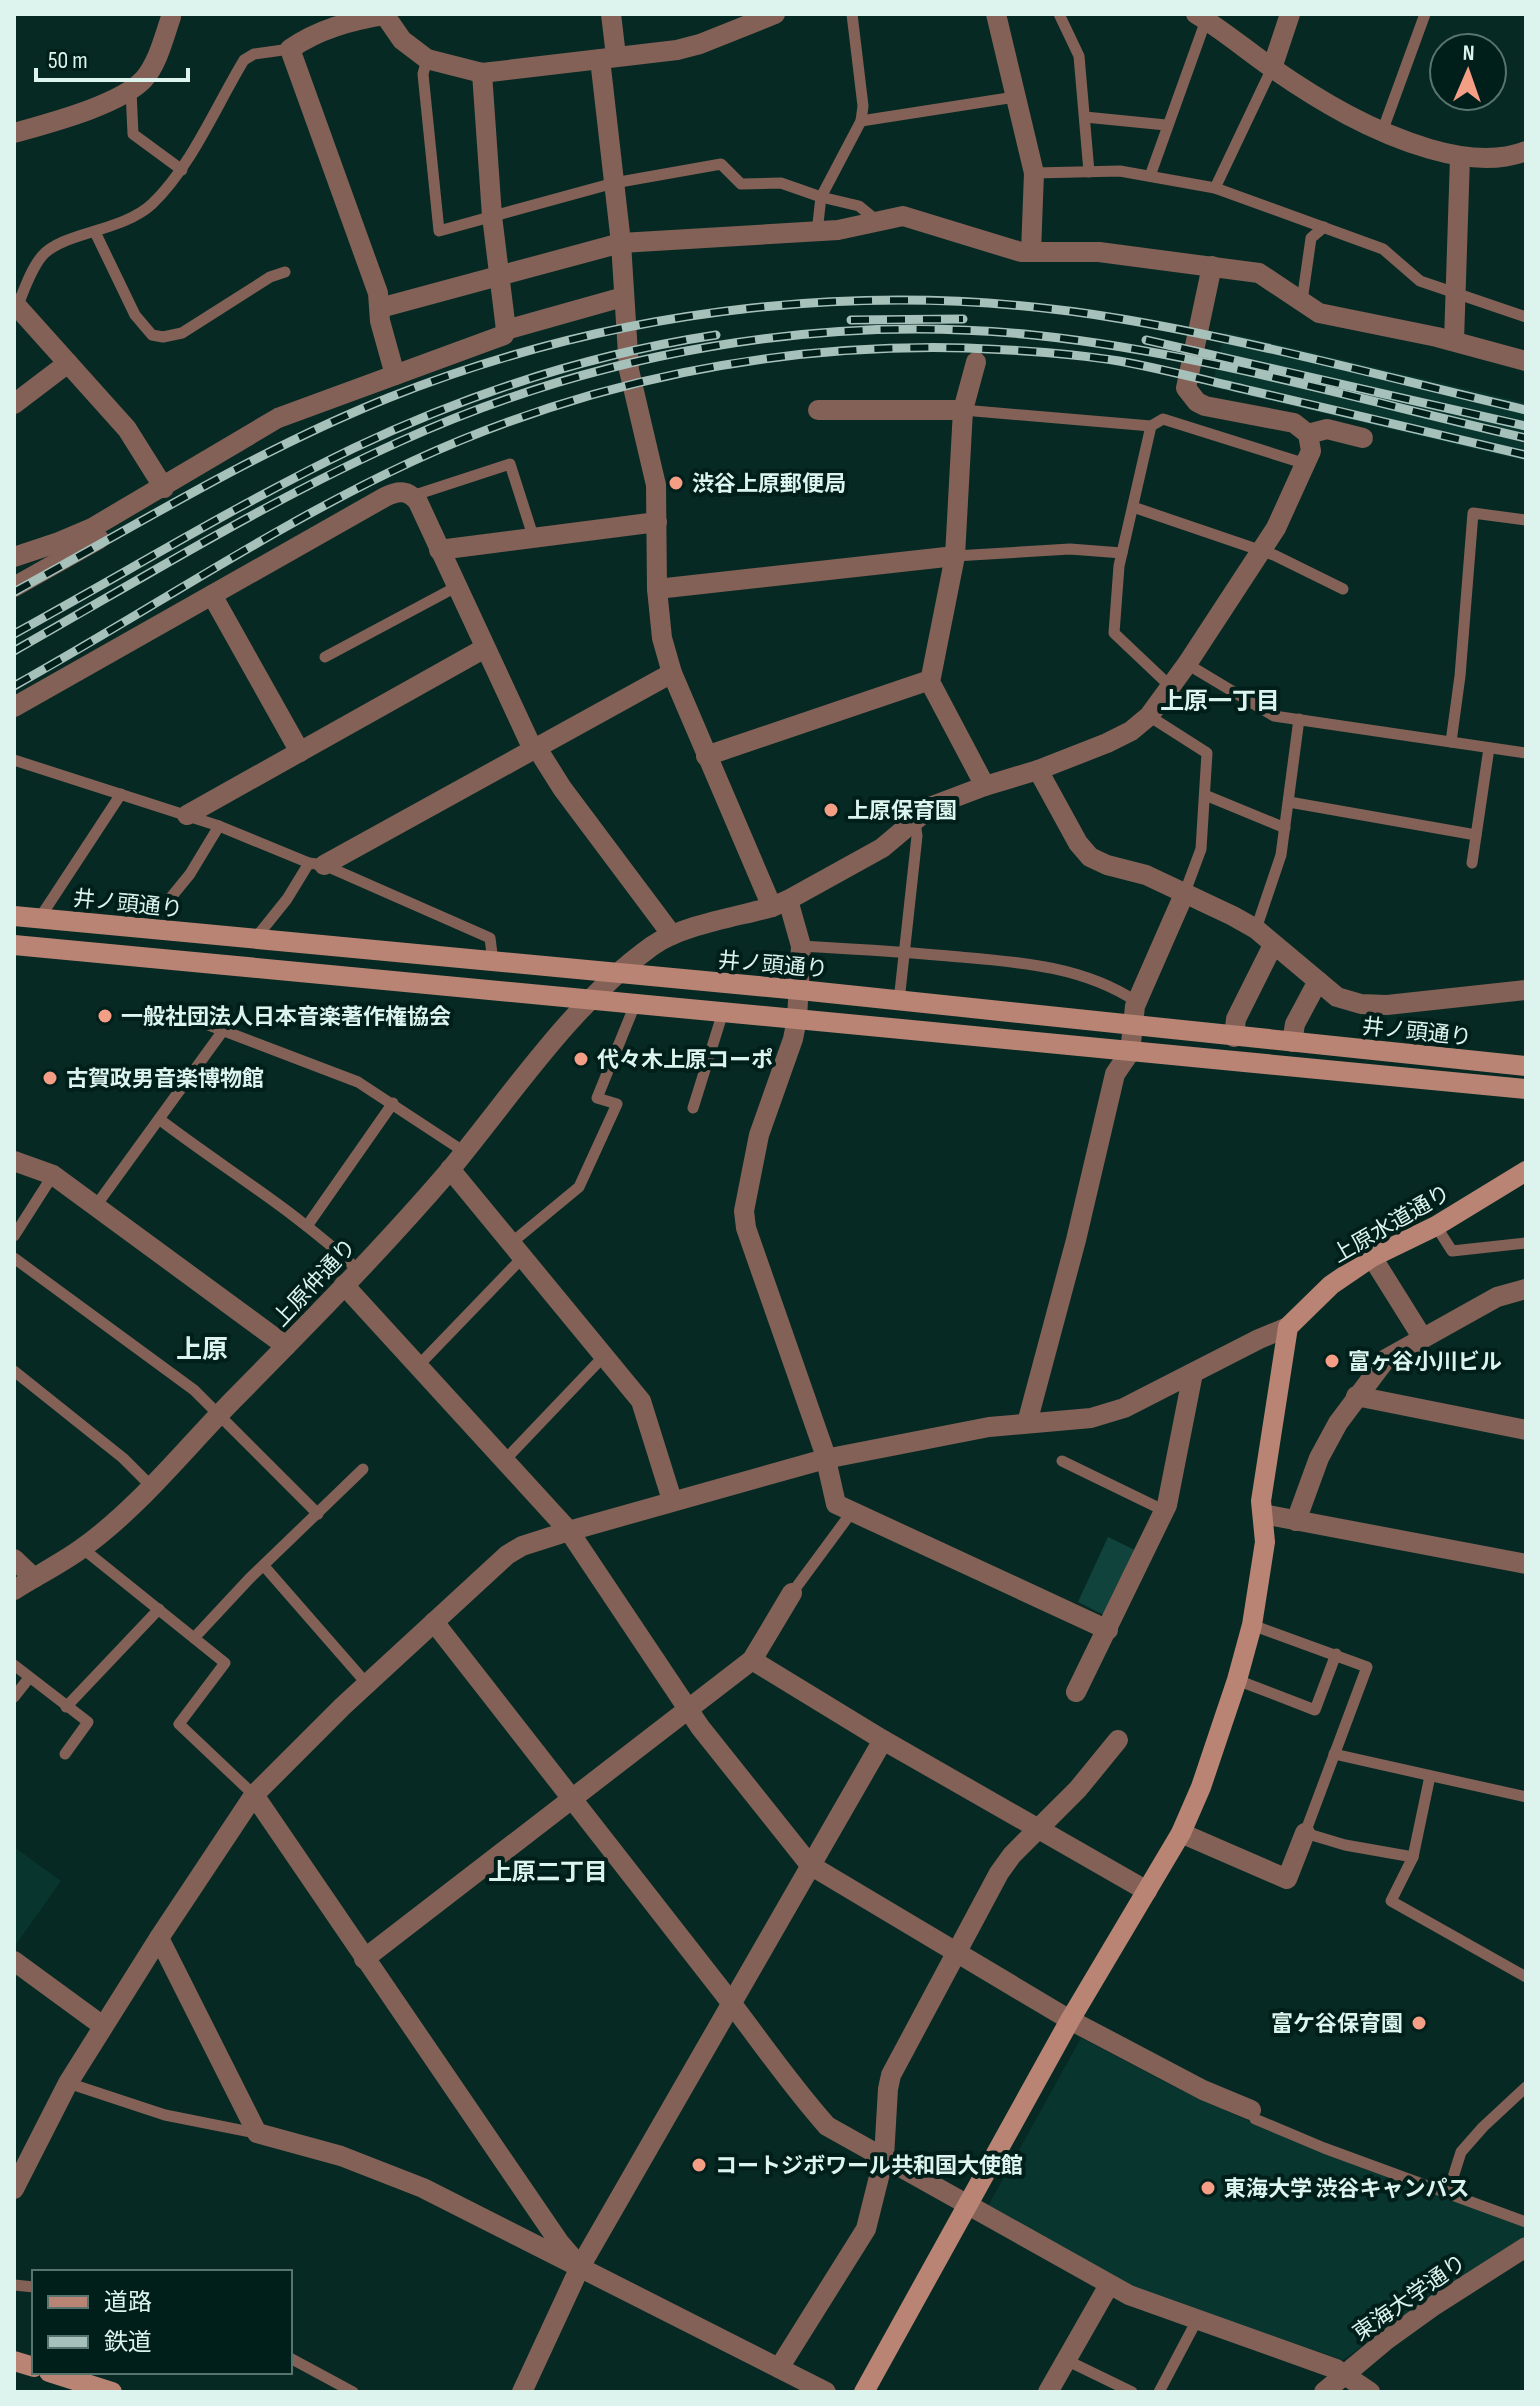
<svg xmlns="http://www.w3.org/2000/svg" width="1540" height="2406" font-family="'Sofia Sans Condensed','Noto Sans JP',sans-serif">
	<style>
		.built { fill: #09352f }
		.green { fill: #10433b }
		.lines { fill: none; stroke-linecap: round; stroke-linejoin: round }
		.lane { stroke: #836157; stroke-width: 11 }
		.street { stroke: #836157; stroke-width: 20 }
		.secondary { stroke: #ba8474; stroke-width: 20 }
		.rail-casing { stroke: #a6c0ba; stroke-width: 9 }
		.rail { stroke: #001f1a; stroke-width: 6; stroke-dasharray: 18; stroke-linecap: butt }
		.poi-dot { fill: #f49e86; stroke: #001f1a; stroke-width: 3 }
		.labels { text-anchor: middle; stroke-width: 8; stroke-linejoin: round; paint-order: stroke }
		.poi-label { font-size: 22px; font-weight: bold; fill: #ddf4ee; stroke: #001f1a; text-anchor: start }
		.street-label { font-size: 22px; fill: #ddf4ee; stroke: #001f1a }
		.neighbourhood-label { font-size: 24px; font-weight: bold; fill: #ddf4ee; stroke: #001f1a }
		.quarter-label { font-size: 26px; font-weight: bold; fill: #ddf4ee; stroke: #001f1a }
	</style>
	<rect width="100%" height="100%" fill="#072923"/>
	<!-- built -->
	<g class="built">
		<polygon points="1224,332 1526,403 1526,461 1212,387"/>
		<polygon points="14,1847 61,1881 14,1947"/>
		<polygon points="1081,2038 1173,2086 1246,2120 1369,2170 1525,2225 1526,2235 1420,2304 1343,2360 1131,2287 988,2206"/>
	</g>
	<!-- green -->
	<polygon class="green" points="1108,1537 1137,1551 1106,1616 1078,1602"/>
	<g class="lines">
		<!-- lane -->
		<g class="lane">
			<polyline points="1059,14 1079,56 1089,172"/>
			<polyline points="427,59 423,74 439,231 614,183 721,164 741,184 781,183 821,197 859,206 876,220"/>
			<polyline points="131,91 133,134 182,170"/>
			<polyline points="1085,117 1166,125"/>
			<polyline points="861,121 1015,97"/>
			<polyline points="1382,132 1425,14"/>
			<polyline points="1034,173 1120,171 1215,188 1383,249 1420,281 1526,317"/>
			<polyline points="1150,176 1206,20"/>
			<polyline points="1215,188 1272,68"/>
			<polyline points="95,232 135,315 152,335 163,337 182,333 270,277 285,272"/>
			<polyline points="817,232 821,197 861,121 863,106 852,14"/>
			<polyline points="1302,301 1311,238 1324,227"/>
			<path d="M18,305C24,290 31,269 42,256C62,232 122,232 152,204C191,167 216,106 244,60L254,54L290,49"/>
			<polyline points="963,410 1151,426 1163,419 1306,464"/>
			<polyline points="1151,426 1119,566 1114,633 1171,687"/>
			<polyline points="412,496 510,464 534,539"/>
			<polyline points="1133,507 1274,555 1343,589"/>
			<polyline points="955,556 1070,549 1122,553"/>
			<polyline points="325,657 456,587"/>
			<polyline points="1187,664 1274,716 1526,753"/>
			<polyline points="1149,716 1207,753 1201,849 1185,892"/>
			<polyline points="1451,742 1460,676 1473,513 1526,520"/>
			<polyline points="14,760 219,826 309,863 324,865 490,938 493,962"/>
			<polyline points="1205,795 1285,828"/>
			<polyline points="1289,802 1476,835"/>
			<polyline points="1472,863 1489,748"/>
			<polyline points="39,919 121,794"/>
			<polyline points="145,929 190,874 219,826"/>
			<polyline points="1256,929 1281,855 1299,719"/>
			<polyline points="254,940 287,899 309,863"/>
			<path d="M801,946C854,949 907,952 960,957C1021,962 1085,967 1137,1002"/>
			<polyline points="899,1001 917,836 915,822"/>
			<polyline points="169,1010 358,1082 463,1151"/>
			<polyline points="693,1108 723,1012"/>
			<path d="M159,1119C226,1170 297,1212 358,1270"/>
			<polyline points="95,1207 222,1032"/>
			<polyline points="307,1226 393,1103"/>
			<polyline points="1436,1226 1452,1251 1526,1243"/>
			<polyline points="14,1236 53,1175"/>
			<polyline points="510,1244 579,1187 617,1104 597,1098 636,1002"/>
			<polyline points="14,1258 194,1390 318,1514"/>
			<polyline points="418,1366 523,1257"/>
			<polyline points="14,1371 123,1458 152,1487"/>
			<polyline points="1062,1461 1165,1511"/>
			<polyline points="503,1462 604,1356"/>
			<polyline points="82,1548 225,1663 179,1724 254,1795"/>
			<polyline points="264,1566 367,1684"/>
			<polyline points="792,1593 851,1513"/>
			<polyline points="1252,1625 1367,1667 1305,1833 1345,1845 1413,1857"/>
			<polyline points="194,1638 249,1579 363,1469"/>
			<polyline points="14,1665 88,1722 65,1754"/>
			<polyline points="1237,1680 1315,1710 1336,1654"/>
			<polyline points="14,1697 29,1678"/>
			<polyline points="66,1707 159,1609"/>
			<polyline points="1334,1754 1526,1797"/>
			<polyline points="1430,1776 1413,1857 1391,1901 1526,1977"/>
			<polyline points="68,2083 165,2115 256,2133"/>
			<polyline points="1251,2110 1255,2119 1324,2148 1526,2222"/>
			<polyline points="1448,2193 1461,2152 1483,2127 1526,2087"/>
			<polyline points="14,2285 34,2287"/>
			<polyline points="290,2358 353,2392"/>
			<polyline points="1066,2360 1132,2392"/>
			<polyline points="1159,2392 1197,2320"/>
		</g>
		<!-- street -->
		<g class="street">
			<polyline points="384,14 402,40 427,59 482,73 677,50 700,44 775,14"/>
			<polyline points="611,14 616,56"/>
			<polyline points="996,14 1034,173 1031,252"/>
			<path d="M1196,14C1223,30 1246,50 1272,68C1321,102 1372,132 1430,149C1461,158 1495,163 1526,151"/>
			<path d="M384,15C350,21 319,29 290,49L378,293L380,321L395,375"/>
			<polyline points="600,59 621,243 629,370 656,485 657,589 662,638 672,673 772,907"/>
			<polyline points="1272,68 1290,14"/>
			<polyline points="482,73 492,216 506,330"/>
			<path d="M14,133C49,123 120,105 144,79C158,63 164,37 171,17"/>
			<polyline points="14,303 127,429 164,488"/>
			<polyline points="380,308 621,243 838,230 903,216 1021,252 1099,252 1259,273 1319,313 1437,337 1526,361"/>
			<polyline points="1454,341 1460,157"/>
			<polyline points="976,362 963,410 955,556 930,682 985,786"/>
			<polyline points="14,404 68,363"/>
			<polyline points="818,410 963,410"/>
			<polyline points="1308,434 1327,429 1363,438"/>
			<polyline points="439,550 657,522"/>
			<polyline points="14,557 59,542 92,528 278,418 504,335 506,330 623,297"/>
			<polyline points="14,587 99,539"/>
			<polyline points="657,589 955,556"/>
			<polyline points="212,595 300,752"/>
			<path d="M14,707L385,497C399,490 408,490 418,502L529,741L540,753L562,788L672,935"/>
			<polyline points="706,756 924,682 930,682"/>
			<polyline points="1038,770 1078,843 1090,857 1107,865 1146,875 1233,916 1256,929 1337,997 1361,1004 1387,1005 1526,990"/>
			<polyline points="187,815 485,648"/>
			<polyline points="324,865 672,673"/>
			<polyline points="788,900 801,946 797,1019 793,1039 759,1135 744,1211 746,1228 824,1451 836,1504 1108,1630"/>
			<polyline points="1234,1037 1236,1019 1273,945"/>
			<polyline points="1292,1042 1295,1024 1318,981"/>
			<polyline points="14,1161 53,1175 286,1346"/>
			<polyline points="450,1169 641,1401 672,1500"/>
			<polyline points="1372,1257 1422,1337"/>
			<polyline points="344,1285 569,1531 700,1727 810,1865 1070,2020 1203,2090 1251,2110"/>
			<polyline points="1356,1396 1526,1430"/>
			<polyline points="1027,1423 1076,1240 1115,1074 1130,1052 1135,1006 1185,892"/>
			<polyline points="1263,1514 1526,1564"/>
			<polyline points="1296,1521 1319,1458 1338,1423 1386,1359 1497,1297 1526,1289"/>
			<polyline points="14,1559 34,1578"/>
			<path d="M14,1590C36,1576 60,1564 81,1549C140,1507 186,1447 237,1396C309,1323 382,1249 449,1171C512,1095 571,1004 652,946C682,925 736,917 772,907L788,900L882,848L932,806L985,786L1038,770L1107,743L1131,731L1149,716L1187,664L1276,528L1311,451L1308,434L1294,423L1205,406L1197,402L1186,388L1212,266"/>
			<path d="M434,1622C528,1741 620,1862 715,1982C753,2030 786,2080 827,2126L1129,2295L1336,2369L1370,2392"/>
			<polyline points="752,1660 883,1740 1147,1891"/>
			<polyline points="1076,1692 1167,1505 1193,1373"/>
			<polyline points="254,1795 559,2242 578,2264"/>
			<polyline points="1181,1833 1287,1879 1305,1833"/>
			<polyline points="159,1938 257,2133 341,2156 423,2188 826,2392"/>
			<polyline points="364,1959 752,1660 792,1593"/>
			<polyline points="14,1961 103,2026"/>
			<polyline points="14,2189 68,2083 159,1938 254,1795 343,1706 507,1555 522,1546 569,1531 825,1459 989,1427 1091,1418 1124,1408 1259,1339 1288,1327"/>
			<polyline points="779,2368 866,2229 884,2157 888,2089 891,2075 999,1873 1012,1855 1078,1789 1118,1740"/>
			<polyline points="522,2392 580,2267 883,1740"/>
			<polyline points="1048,2392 1109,2285"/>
			<polyline points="1324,2392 1385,2341 1435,2305 1526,2247"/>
		</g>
		<!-- secondary -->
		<g class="secondary">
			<polyline points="14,916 800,990 1526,1066"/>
			<path d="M14,945C518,990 1022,1042 1526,1089"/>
			<polyline points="14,2361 34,2367"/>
			<polyline points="49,2372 112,2392"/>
			<polyline points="864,2392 1070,2020 1181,1833 1201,1787 1237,1680 1252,1625 1265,1542 1261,1501 1288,1327 1331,1285 1372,1257 1436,1226 1526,1171"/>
		</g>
		<defs>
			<g id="rail">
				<polyline points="851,320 963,319"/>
				<polyline points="1146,340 1526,426"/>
				<path d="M14,592C137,525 258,450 388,398C619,306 877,277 1122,319C1258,342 1392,379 1526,410"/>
				<path d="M14,634C127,572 238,504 354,448C468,394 590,354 716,335"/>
				<path d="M14,651C141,579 267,501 401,441C596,353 819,313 1033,335C1198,352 1364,401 1526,438"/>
				<path d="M14,686C147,612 275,525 413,461C587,381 775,343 967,348C1017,350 1069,353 1119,361C1164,369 1208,381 1252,391C1344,412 1435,434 1526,455"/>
			</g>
		</defs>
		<!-- rail casing -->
		<use href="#rail" class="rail-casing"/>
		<!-- rail -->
		<use href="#rail" class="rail"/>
	</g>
	<!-- markers -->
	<g class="poi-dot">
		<circle cx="676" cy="483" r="8"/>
		<circle cx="831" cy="810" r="8"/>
		<circle cx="105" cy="1016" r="8"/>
		<circle cx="581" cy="1059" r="8"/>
		<circle cx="50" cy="1078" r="8"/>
		<circle cx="1332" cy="1361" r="8"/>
		<circle cx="1419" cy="2023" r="8"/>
		<circle cx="699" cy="2165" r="8"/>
		<circle cx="1208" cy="2188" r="8"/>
	</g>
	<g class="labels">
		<!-- poi labels -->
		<g class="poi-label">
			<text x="692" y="491">渋谷上原郵便局</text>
			<text x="847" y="818">上原保育園</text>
			<text x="121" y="1024">一般社団法人日本音楽著作権協会</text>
			<text x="597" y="1067">代々木上原コーポ</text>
			<text x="66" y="1086">古賀政男音楽博物館</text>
			<text x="1348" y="1369">富ヶ谷小川ビル</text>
			<text x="1403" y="2031" text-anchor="end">富ケ谷保育園</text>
			<text x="715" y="2173">コートジボワール共和国大使館</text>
			<text x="1224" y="2196">東海大学 渋谷キャンパス</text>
		</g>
		<!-- street labels -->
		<g class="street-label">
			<text transform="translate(128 903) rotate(6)" y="8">井ノ頭通り</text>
			<text transform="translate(773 964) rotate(5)" y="8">井ノ頭通り</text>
			<text transform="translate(1417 1031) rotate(6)" y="8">井ノ頭通り</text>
			<text transform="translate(1391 1223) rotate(-30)" y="8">上原水道通り</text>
			<text transform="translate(314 1282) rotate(-47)" y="8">上原仲通り</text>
			<text transform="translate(1409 2297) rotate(-35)" y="8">東海大学通り</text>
		</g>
		<!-- neighbourhood labels -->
		<g class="neighbourhood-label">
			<text x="1220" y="709">上原一丁目</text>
			<text x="548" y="1880">上原二丁目</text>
		</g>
		<!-- quarter labels -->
		<g class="quarter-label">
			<text x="202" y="1358">上原</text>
		</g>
	</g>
	<!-- border -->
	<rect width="1540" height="2406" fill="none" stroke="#ddf4ee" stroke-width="32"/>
	<!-- legend -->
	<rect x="32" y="2270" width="260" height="104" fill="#001f1a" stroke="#58746f" stroke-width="2"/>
	<rect x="48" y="2296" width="40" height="12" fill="#ba8474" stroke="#58746f" stroke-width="2"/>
	<text x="104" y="2310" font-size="24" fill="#ddf4ee">道路</text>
	<rect x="48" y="2336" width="40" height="12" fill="#a6c0ba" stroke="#58746f" stroke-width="2"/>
	<text x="104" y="2350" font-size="24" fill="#ddf4ee">鉄道</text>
	<!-- north arrow -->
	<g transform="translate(1468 72) rotate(2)"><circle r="38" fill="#001f1a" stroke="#58746f" stroke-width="2"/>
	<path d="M0-6L14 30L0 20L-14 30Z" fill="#f49e86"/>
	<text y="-12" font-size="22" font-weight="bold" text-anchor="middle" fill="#ddf4ee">N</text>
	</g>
	<!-- scale -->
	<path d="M36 68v12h152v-12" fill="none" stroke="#ddf4ee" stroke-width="4"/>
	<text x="48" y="68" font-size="24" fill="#ddf4ee" stroke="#001f1a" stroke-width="6" paint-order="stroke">50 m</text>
</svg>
